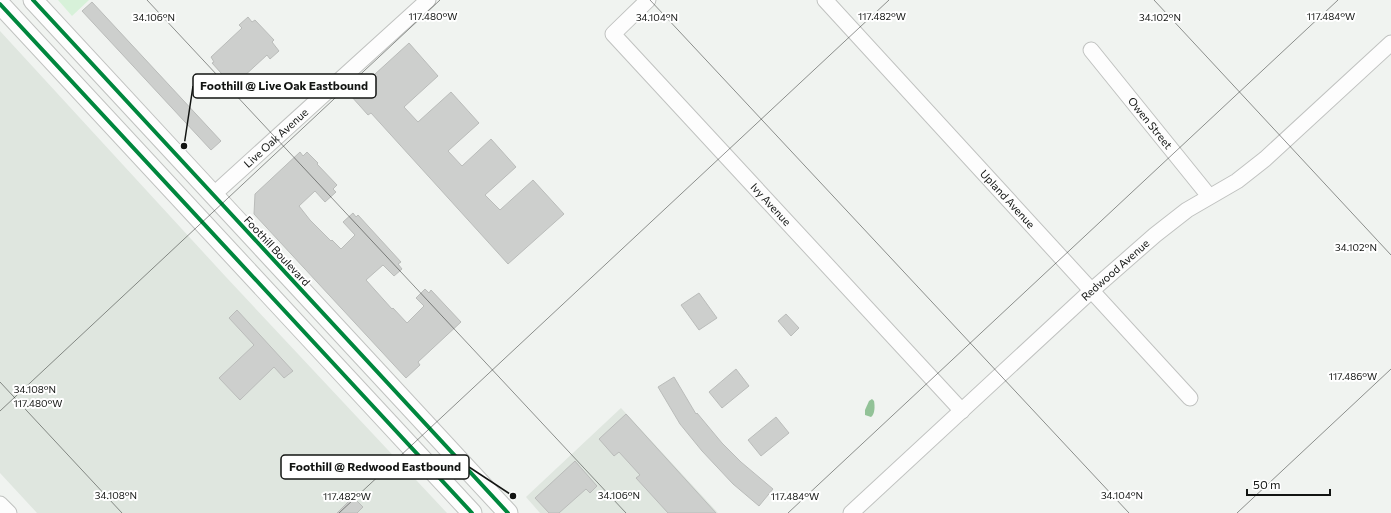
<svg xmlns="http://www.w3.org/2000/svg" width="1391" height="513" font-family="Commissioner,sans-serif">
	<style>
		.built { fill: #dfe6df }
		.green { fill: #d7f1d9 }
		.water { fill: #92c297 }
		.building { fill: #cdcfcd; stroke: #babcba }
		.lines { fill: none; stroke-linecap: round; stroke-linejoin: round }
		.minor-casing { stroke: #c0c2c0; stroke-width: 17 }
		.major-casing { stroke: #c0c2c0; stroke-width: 21 }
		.minor { stroke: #fdfdfd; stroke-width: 15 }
		.major { stroke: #fdfdfd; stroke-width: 19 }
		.cycleway-casing { stroke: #fff; stroke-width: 6 }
		.cycleway { stroke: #00873e; stroke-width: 4 }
		.ticks { fill: none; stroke: #121412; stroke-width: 1; stroke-opacity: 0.45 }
		.labels { text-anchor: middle; stroke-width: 4; stroke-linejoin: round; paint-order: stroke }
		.street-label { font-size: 11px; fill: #121412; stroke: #fff }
		.ticks-label { font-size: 10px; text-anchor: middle; fill: #121412; stroke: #fff; stroke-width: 4; stroke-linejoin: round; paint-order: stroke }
		.leader { fill: none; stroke: #121412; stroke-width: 1.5 }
		.callout-dot { fill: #121412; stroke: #fff; stroke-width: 1.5 }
		.callout { fill: #fff; stroke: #121412; stroke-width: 1.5 }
		.callout-label { font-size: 12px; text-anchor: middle; font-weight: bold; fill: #121412 }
	</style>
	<rect width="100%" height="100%" fill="#f0f3f0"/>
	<!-- built -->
	<g class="built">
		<polygon points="0,31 226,277 447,513 37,513 0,473"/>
		<polygon points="621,408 718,513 540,513 526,497"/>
	</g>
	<!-- green -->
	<polygon class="green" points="58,0 89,0 72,16"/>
	<!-- water -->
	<path class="water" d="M872,399L874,401C875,406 875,414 871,417L865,415V410L869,401Z"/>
	<!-- building -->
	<g class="building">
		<polygon points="92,2 221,141 211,150 82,11"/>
		<polygon points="248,17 252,22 255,20 274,40 272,42 279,51 270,59 267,55 242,78 244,81 238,87 232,81 230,83 212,63 214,62 211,57 242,28 239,25"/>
		<polygon points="409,43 438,76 404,107 418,122 451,92 479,123 448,151 462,166 491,139 516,167 485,195 500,210 533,180 564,214 508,264 371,113 368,115 351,96"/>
		<polygon points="300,152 303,156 307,152 318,163 317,164 337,185 333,189 336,192 325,202 315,191 299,206 310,220 331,241 332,240 341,249 355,235 343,222 353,213 356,217 358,215 401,262 398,264 402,269 394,276 383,265 366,280 392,309 393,308 407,323 424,306 416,298 425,289 429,293 431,290 461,322 418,362 420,365 406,378 254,214 255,194"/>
		<polygon points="699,293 717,318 699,330 681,305"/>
		<polygon points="237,310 293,371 284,378 274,367 240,400 219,378 254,345 229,318"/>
		<polygon points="786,314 799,328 791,336 778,321"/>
		<polygon points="736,369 749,386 722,408 709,392"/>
		<polygon points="674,377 696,414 697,413 722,443 741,462 773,489 759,506 733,484 702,451 680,424 658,387"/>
		<polygon points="626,414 716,513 668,513 636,478 640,475 619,452 614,456 599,439"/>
		<polygon points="776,417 789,433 761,456 748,440"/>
		<polygon points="575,461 597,486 590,493 586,489 559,513 549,513 535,498"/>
		<polygon points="353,497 363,507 357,513 337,513"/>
	</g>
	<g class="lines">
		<defs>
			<g id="minor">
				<path id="s1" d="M648,0L613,34L962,411"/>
				<path id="s2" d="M825,0L1190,398"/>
				<path id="s3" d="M1091,50L1209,196"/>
				<path id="s4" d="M213,195L428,0"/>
				<polyline points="0,504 9,513"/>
				<path id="s5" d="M851,513L1091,291L1155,235L1187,210L1237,181L1265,159L1391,43"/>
			</g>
			<g id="major">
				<polyline points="33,0 508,513"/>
				<polyline points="0,4 472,513"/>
			</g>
		</defs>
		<!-- minor casing -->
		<use href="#minor" class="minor-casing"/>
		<!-- major casing -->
		<use href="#major" class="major-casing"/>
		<!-- minor -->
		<use href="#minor" class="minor"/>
		<!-- major -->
		<use href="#major" class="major"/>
		<defs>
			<g id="cycleway">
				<polyline points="33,0 508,513"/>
				<polyline points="0,4 472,513"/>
			</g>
		</defs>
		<!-- cycleway casing -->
		<use href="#cycleway" class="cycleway-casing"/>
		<!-- cycleway -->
		<use href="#cycleway" class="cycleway"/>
	</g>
	<!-- ticks -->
	<path class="ticks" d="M147,0L626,513M650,0L1129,513M1154,0L1391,255M0,382L122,513M0,411L440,0M339,513L889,0M788,513L1338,0M1237,513L1391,369"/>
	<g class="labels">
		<!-- street labels -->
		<g class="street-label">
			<text dy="4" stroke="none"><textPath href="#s3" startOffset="94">Owen Street</textPath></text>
			<text dy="4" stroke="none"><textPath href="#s4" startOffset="85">Live Oak Avenue</textPath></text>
			<text dy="4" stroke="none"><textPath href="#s2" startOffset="270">Upland Avenue</textPath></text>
			<text dy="4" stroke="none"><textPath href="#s1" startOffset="281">Ivy Avenue</textPath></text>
			<text transform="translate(277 251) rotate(47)" y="4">Foothill Boulevard</text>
			<text dy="4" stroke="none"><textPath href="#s5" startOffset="359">Redwood Avenue</textPath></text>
		</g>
	</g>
	<g class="ticks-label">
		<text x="433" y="20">117.480°W</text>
		<text x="882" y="20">117.482°W</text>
		<text x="1331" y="20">117.484°W</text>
		<text x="1160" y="21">34.102°N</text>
		<text x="154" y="21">34.106°N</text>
		<text x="657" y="21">34.104°N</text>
		<text x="1356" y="251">34.102°N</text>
		<text x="1353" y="380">117.486°W</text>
		<text x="35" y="393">34.108°N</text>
		<text x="38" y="407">117.480°W</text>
		<text x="116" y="499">34.108°N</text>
		<text x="619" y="499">34.106°N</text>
		<text x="1122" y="499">34.104°N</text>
		<text x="347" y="500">117.482°W</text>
		<text x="795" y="500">117.484°W</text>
	</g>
	<!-- callouts -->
	<path class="leader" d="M184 146L193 86M513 496L469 467"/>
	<g class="callout-dot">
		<circle cx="184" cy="146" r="4"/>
		<circle cx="513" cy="496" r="4"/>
	</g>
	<g class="callout">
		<rect x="193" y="74" width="183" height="24" rx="4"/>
		<rect x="281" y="455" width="188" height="24" rx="4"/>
	</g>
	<g class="callout-label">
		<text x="284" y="90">Foothill @ Live Oak Eastbound</text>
		<text x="375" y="471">Foothill @ Redwood Eastbound</text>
	</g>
	<!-- scale -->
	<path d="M1247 489v6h83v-6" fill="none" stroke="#121412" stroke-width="2"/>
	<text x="1253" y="489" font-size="12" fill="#121412" stroke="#ffffff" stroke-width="3" paint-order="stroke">50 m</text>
</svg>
